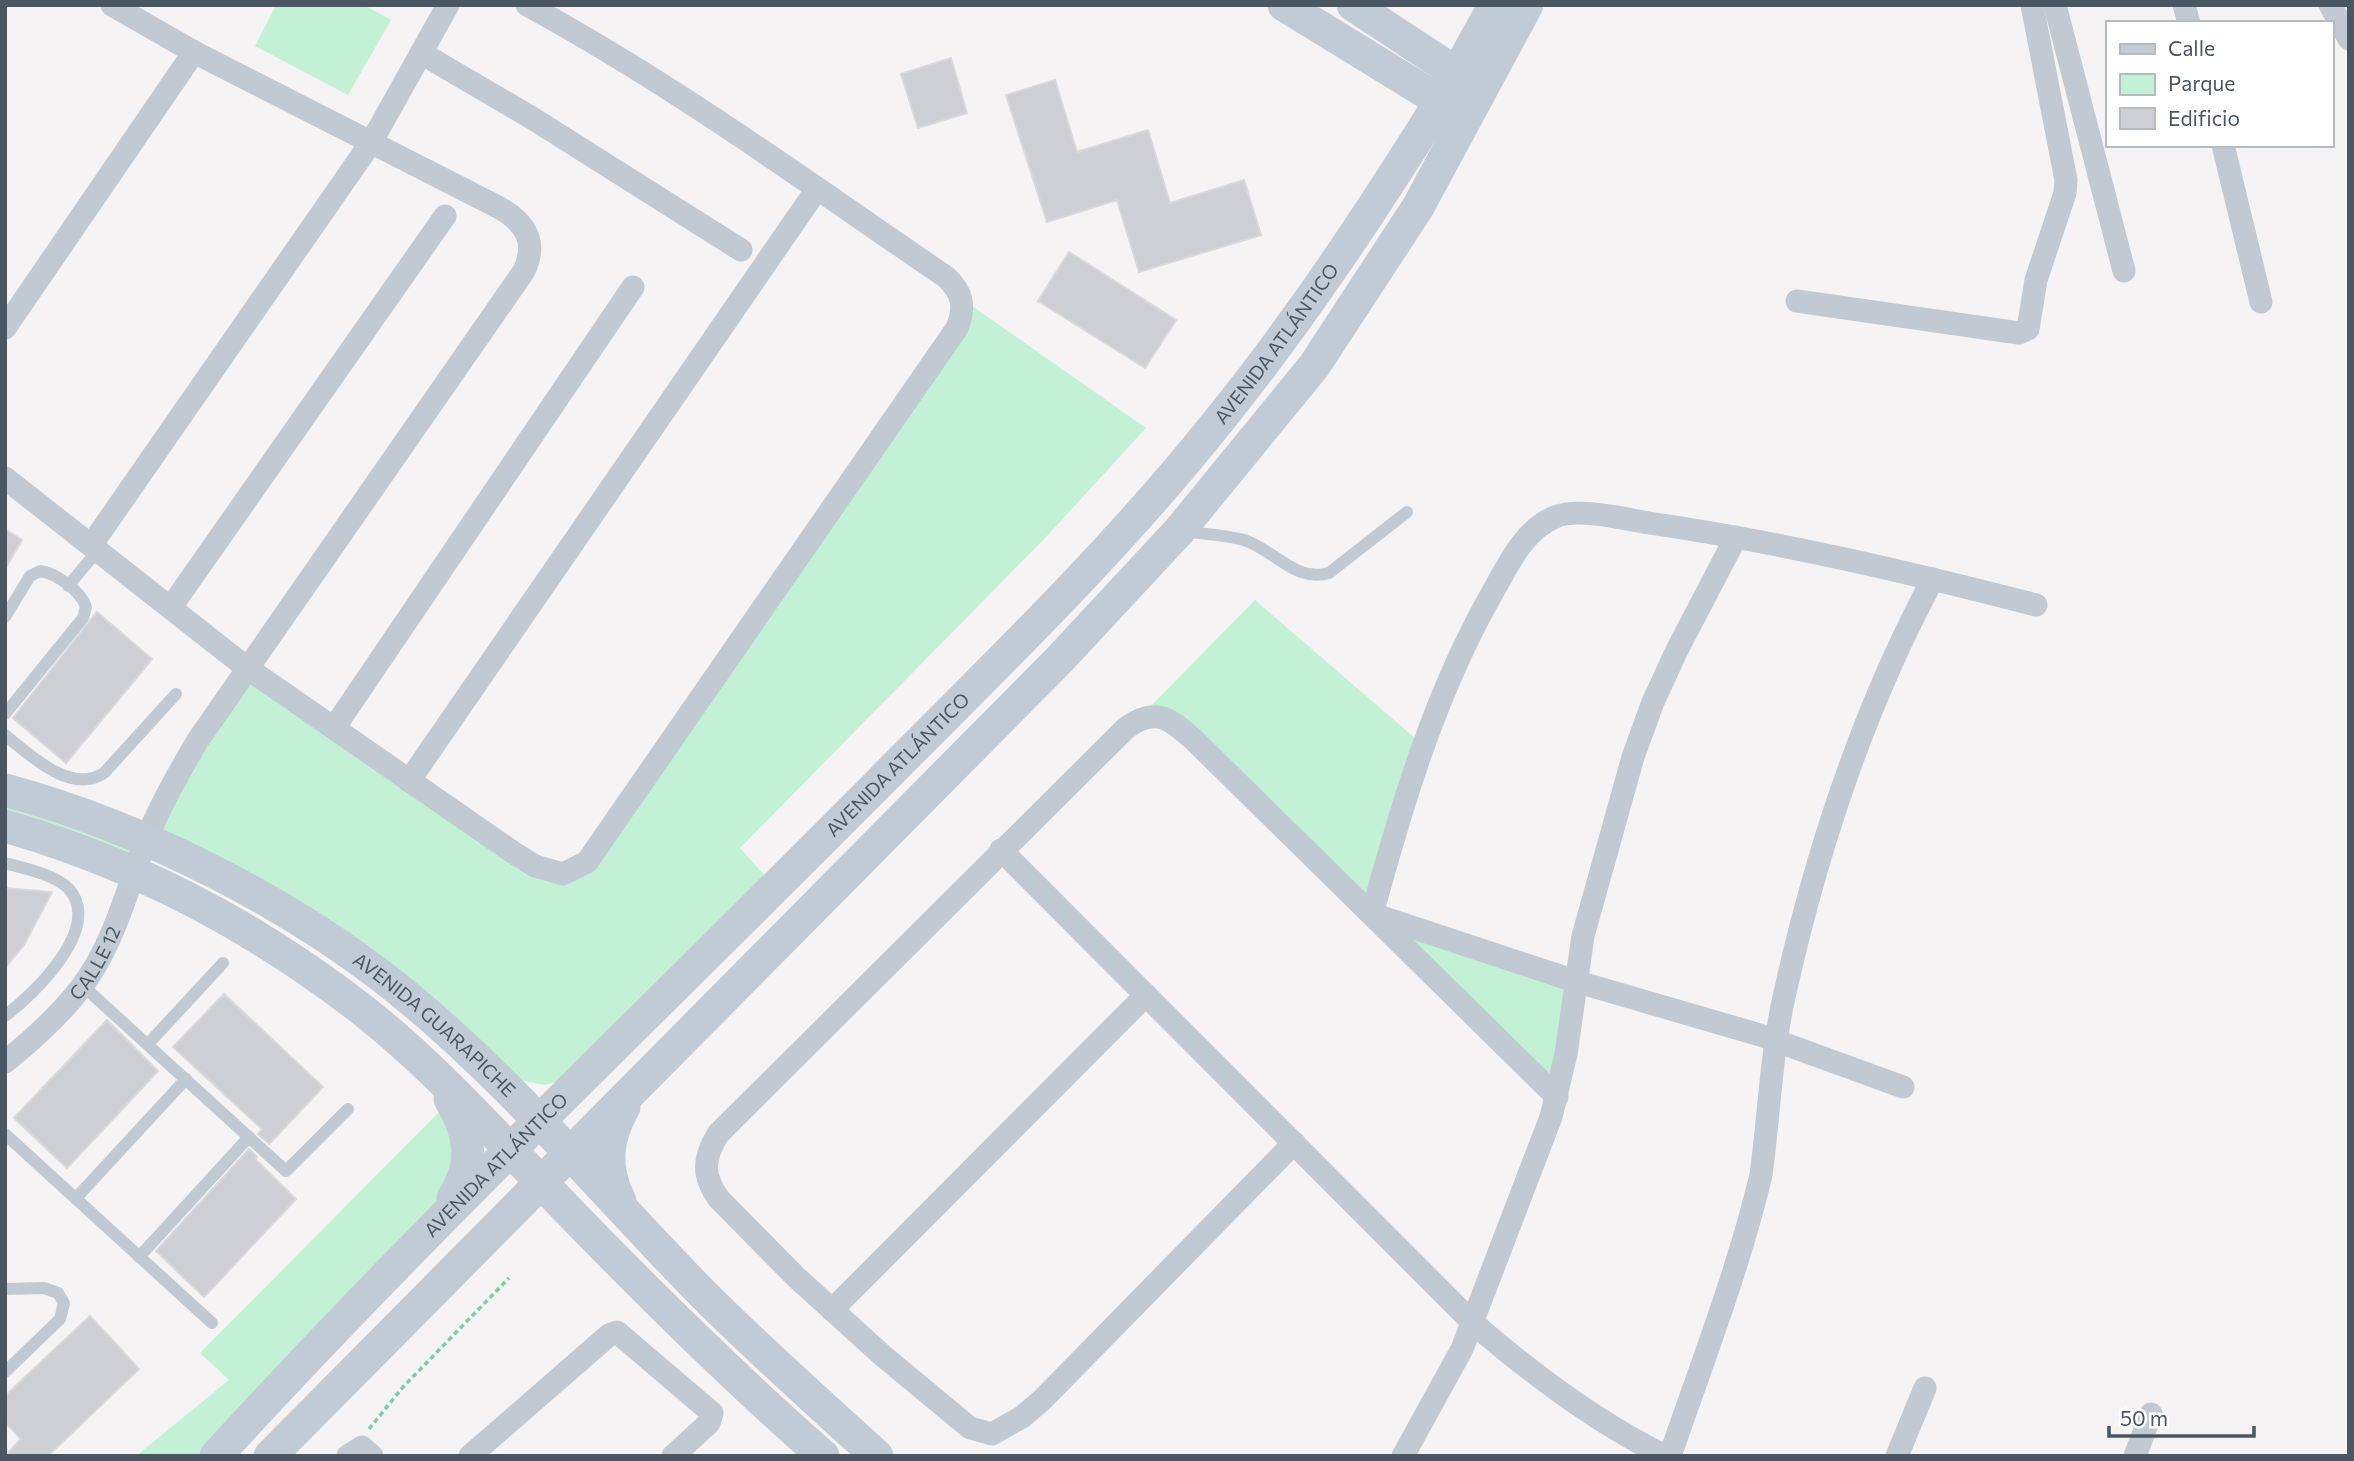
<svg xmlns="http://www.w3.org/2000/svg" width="2354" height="1461" font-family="Commissioner,sans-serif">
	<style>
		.green { fill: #c3f1d5 }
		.building { fill: #cdcfd5; stroke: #d7d9de; stroke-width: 2 }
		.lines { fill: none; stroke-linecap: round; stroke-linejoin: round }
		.path { stroke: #7ad0a6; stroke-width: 3.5; stroke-dasharray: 5 3.5; stroke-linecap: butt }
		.lane { stroke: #c1cad2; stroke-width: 12 }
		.street { stroke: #c1cad2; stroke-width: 23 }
		.secondary { stroke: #c1cbd6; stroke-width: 33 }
		.labels { text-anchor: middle; stroke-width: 5; stroke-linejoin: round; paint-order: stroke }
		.street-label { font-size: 19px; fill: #4a5661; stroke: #fff }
	</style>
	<rect width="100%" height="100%" fill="#f5f3f3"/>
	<!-- green -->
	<g class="green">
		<polygon points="276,5 364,5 391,20 348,95 255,46"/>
		<polygon points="962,299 1146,428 1047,536 740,848 775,887 561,1081 544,1085 507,1077 451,1035 147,839 135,871 5,826 5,790 147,838 247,668 514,853 574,871 949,340"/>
		<polygon points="1255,600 1423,745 1372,914 1578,982 1557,1097 1194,740 1162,717 1139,718"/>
		<polygon points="451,1100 466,1176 216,1456 136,1456 229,1380 200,1353"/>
	</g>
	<!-- building -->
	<g class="building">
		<polygon points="951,58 967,113 918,128 901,74"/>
		<polygon points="1055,80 1077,152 1148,130 1170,203 1244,180 1261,235 1139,272 1117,200 1047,222 1006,95"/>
		<polygon points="1069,252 1176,320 1145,368 1038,301"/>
		<polygon points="5,529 22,540 5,569"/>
		<polygon points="97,612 152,659 66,763 13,718"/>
		<polygon points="5,888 52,892 24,945 5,968"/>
		<polygon points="224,994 323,1087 269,1144 258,1134 262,1129 173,1047"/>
		<polygon points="107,1020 158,1071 67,1168 14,1118"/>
		<polygon points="249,1149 257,1157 255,1159 296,1199 204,1297 156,1251"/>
		<polygon points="90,1316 139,1369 48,1456 5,1456 21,1439 5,1422 5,1396"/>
	</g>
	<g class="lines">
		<!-- path -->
		<polyline class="path" points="369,1429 403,1387 509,1278"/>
		<!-- lane -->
		<g class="lane">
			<path d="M1183,531C1203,534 1225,535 1244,540C1275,550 1295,583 1329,573L1407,512"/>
			<polyline points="68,586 99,549"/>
			<path d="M5,617L30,576L40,571C56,573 81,591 86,607L83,618L5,714"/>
			<path d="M5,735C30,755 71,795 104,773L176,694"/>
			<path d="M5,863C24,868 56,875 69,889C103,928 34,994 5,1016"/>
			<polyline points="82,985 286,1171 348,1109"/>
			<polyline points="148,1044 223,963"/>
			<polyline points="5,1134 212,1323"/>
			<polyline points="76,1198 186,1079"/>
			<polyline points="139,1257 249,1137"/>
			<polyline points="5,1289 44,1288 58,1293 64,1303 60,1319 5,1372"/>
		</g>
		<!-- street -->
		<g class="street">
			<polyline points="2055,5 2124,271"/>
			<polyline points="2184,5 2189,23"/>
			<polyline points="2330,5 2349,39"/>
			<polyline points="421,53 532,118 741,250"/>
			<polyline points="2223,145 2261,302"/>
			<polyline points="1797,301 2019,333 2028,329 2036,280 2065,193 2066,180 2032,5"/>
			<polyline points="5,328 194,52"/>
			<path d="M5,478L247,668L514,853L535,866L563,874L587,862L957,328C966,306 962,292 946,277C808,183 674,85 527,5"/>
			<polyline points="92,544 372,141 448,5"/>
			<polyline points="171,607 445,216"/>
			<polyline points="334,728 633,287"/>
			<polyline points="409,781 817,189"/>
			<path d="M1001,850L1473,1323C1531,1373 1595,1422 1665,1456"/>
			<path id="s1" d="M5,1062C35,1038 66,1010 88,978C116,936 128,887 146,840C160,805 179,772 198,740L524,271C538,241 525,222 498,207L194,52L112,5"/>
			<path d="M1903,1087L1760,1035L1578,982L1372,914C1403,801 1436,690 1495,588C1509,563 1525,529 1555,517C1577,507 1625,519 1649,523C1780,542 1908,572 2036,605"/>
			<path d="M1294,1143L1042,1400L1022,1417L992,1434L970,1428L882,1355L796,1277L719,1199C702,1175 703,1159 718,1134L1126,728C1156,706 1170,719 1194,740L1557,1097"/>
			<polyline points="832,1310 1146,995"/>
			<polyline points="348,1456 362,1447 372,1456"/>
			<polyline points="470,1456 609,1335 617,1332 712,1413 709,1423 673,1456"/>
			<polyline points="1403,1456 1462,1349 1551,1117 1566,1054 1583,936 1633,757 1653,702 1677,650 1736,537"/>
			<path d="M1670,1456C1702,1363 1738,1271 1761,1175C1769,1116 1771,1055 1784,997C1816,852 1863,709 1933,579"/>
			<polyline points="1897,1456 1925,1388"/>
			<polyline points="2135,1456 2151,1414"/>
		</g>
		<!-- secondary -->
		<g class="secondary">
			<polyline points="1284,5 1458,112"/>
			<polyline points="1353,5 1476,86"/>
			<path id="s2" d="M5,790C145,828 298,906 410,999C516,1087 605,1194 701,1292C758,1349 818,1403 877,1456"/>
			<path d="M5,826C134,863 254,926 360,1008C433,1065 497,1137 561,1203C645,1290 732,1376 823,1456"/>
			<path d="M450,1099C471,1133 475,1165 453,1198"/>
			<path d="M620,1201C603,1168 606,1139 624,1107"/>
			<path id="s3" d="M216,1456C429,1223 658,1006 880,782C997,664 1117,549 1220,419C1300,320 1370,214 1437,107C1458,74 1475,39 1495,5"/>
			<polyline points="270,1456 1059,660 1179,531 1314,366 1418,207 1527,5"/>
		</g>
	</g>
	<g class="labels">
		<!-- street labels -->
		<g class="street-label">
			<text dy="7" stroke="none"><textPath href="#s3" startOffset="1538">AVENIDA ATLÁNTICO</textPath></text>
			<text dy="7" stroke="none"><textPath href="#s3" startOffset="971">AVENIDA ATLÁNTICO</textPath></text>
			<text dy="7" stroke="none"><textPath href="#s1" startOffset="135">CALLE 12</textPath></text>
			<text dy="7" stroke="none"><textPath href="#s2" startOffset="494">AVENIDA GUARAPICHE</textPath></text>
			<text dy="7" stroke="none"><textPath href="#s3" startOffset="404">AVENIDA ATLÁNTICO</textPath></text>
		</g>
	</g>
	<!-- border -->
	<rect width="2354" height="1461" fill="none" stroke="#4a5661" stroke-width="14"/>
	<!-- legend -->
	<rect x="2106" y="21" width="228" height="126" fill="#ffffff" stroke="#b7bbc0" stroke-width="2"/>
	<rect x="2120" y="44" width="35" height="10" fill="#c1cbd6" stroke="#b7bbc0" stroke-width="2"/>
	<text x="2168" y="56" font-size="21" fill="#4a5661">Calle</text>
	<rect x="2120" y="74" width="35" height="21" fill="#c3f1d5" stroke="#b7bbc0" stroke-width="2"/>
	<text x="2168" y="91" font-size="21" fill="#4a5661">Parque</text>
	<rect x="2120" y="108" width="35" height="21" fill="#cdcfd5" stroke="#b7bbc0" stroke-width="2"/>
	<text x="2168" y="126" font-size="21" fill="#4a5661">Edificio</text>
	<!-- scale -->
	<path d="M2109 1426v10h145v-10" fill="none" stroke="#4a5661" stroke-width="3.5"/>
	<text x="2120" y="1426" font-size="21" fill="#4a5661" stroke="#ffffff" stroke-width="5" paint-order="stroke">50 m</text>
</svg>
